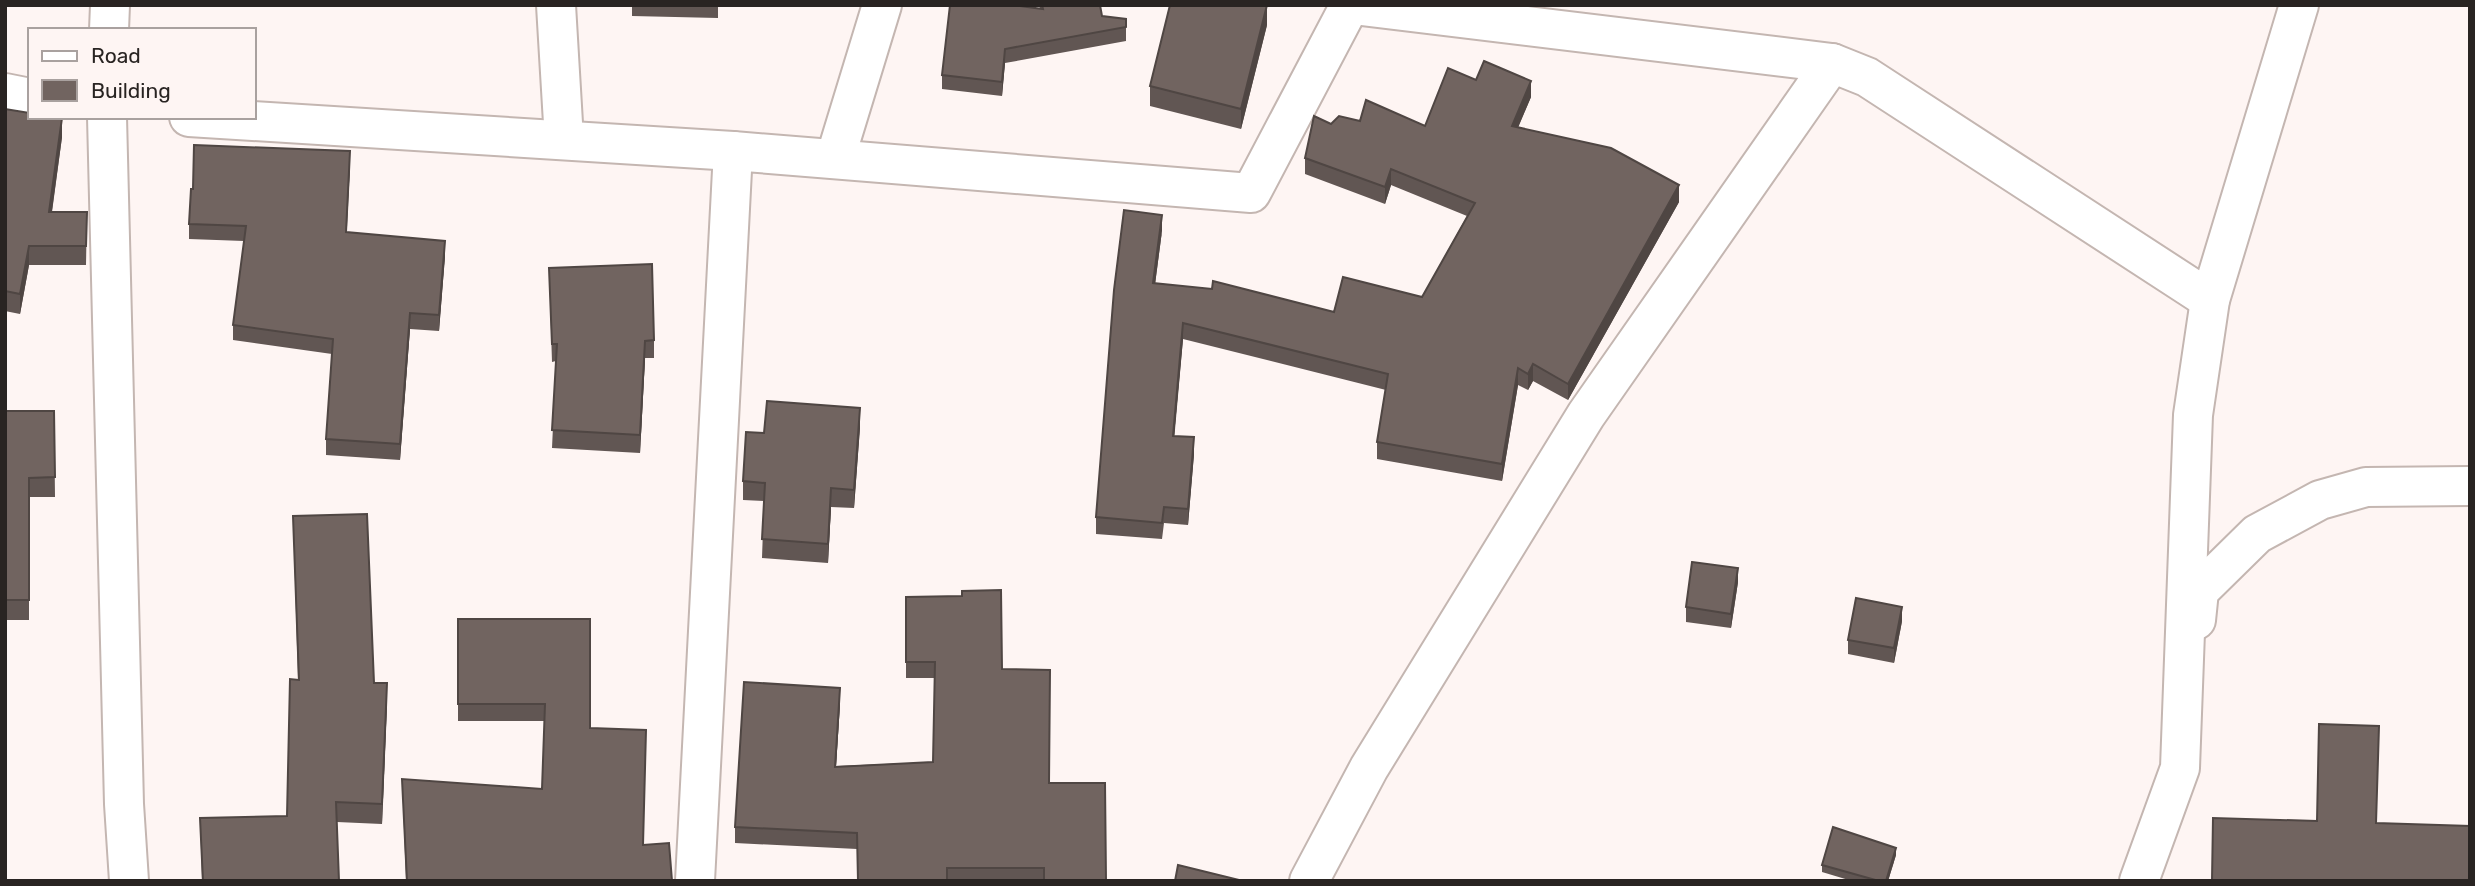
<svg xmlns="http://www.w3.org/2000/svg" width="2475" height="886" font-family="Rubik,sans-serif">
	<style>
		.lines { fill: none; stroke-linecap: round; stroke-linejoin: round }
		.minor-casing { stroke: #c4b6b1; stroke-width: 42 }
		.minor { stroke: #fff; stroke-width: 38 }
		.wall { fill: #615653 }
		.shaded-wall { fill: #4f4643 }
		.building { fill: #716460; stroke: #4f4643; stroke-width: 2 }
	</style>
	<rect width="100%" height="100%" fill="#fef5f3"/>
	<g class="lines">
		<defs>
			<g id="minor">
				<polyline points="556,5 564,140"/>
				<polyline points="1353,5 1832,63 1867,77 2210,300"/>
				<polyline points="109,30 110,5"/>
				<polyline points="5,93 30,98"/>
				<polyline points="107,117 124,804 129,881"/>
				<polyline points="189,117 733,151"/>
				<polyline points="835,159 882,5"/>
				<polyline points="2196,620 2199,591 2257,534 2320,500 2366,487 2470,486"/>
				<polyline points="695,881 733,151 1251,193 1350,5"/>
				<polyline points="1309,881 1369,768 1586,415 1832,63"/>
				<polyline points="2139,881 2180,768 2193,415 2210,300 2299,5"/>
			</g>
		</defs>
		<!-- minor casing -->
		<use href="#minor" class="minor-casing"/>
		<!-- minor -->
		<use href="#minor" class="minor"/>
	</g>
	<!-- wall -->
	<g class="wall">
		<polygon points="632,5 718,5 718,18 632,16"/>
		<polygon points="1039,5 1100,5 1102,16 1126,19 1126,41 1005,63 1002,96 942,89 942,75 1040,9"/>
		<polygon points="1267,25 1241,129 1150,106 1150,86"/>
		<polygon points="1476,80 1531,97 1518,127 1679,202 1568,400 1533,381 1528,390 1518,385 1502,481 1377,459 1377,442 1386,390 1183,339 1174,436 1194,454 1188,525 1164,523 1162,539 1096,534 1096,517 1162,231 1155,284 1334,312 1422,297 1467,216 1391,185 1385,204 1305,174 1305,158 1331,124 1360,121 1425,126"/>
		<polygon points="5,109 62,137 52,212 87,212 86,265 29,265 20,314 5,311"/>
		<polygon points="350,167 346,232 445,256 439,331 410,329 400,460 326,455 326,439 332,354 233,340 233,325 244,241 189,239 189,224"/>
		<polygon points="549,268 654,340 654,358 645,358 640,453 552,448 556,361 552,362"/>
		<polygon points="5,411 54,411 55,497 29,497 29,620 5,620"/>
		<polygon points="860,427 854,508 831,507 828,563 762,558 764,501 743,500 743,481 764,433"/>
		<polygon points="293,516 374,683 387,703 382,824 337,822 339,881 202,881 200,818 287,816 298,680"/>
		<polygon points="1738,582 1731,628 1686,622 1686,607"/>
		<polygon points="906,597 1002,669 1050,783 1106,881 857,881 857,849 735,843 735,827 840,704 836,766 933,762 935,678 906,678"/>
		<polygon points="458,619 590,728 643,845 672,881 406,881 402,779 542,789 545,721 458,721"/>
		<polygon points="1902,621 1894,663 1848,654 1848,640"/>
		<polygon points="1896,855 1888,881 1852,881 1822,872 1822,865"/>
	</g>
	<!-- shaded-wall -->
	<g class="shaded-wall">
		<polygon points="1267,5 1267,25 1241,129 1241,109"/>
		<polygon points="1005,49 1005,63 1002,96 1002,82"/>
		<polygon points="1531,81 1531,97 1512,142 1512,126"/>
		<polygon points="62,118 62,137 49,232 49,212"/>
		<polygon points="350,151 350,167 346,247 346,232"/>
		<polygon points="1391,169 1391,185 1385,204 1385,187"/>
		<polygon points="1679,185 1679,202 1568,400 1568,384"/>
		<polygon points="1162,215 1162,231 1153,300 1153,283"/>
		<polygon points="445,241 445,256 439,331 439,315"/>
		<polygon points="29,246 29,265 20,314 20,294"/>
		<polygon points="410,313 410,329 400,460 400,444"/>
		<polygon points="1183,323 1183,339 1173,452 1173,436"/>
		<polygon points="645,341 645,358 640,453 640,435"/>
		<polygon points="1533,364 1533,381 1528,390 1528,374"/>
		<polygon points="1518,368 1518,385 1502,481 1502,464"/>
		<polygon points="860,408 860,427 854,508 854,490"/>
		<polygon points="1194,437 1194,454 1188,525 1188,509"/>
		<polygon points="831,488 831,507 828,563 828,544"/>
		<polygon points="1738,568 1738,582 1731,628 1731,614"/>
		<polygon points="1902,607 1902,621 1894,663 1894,648"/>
		<polygon points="387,683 387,703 382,824 382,804"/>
		<polygon points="840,688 840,704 835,783 835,767"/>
		<polygon points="1896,848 1896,855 1888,881 1886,881"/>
	</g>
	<!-- building -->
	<g class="building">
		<polygon points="950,5 1013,5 1043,9 1042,5 1100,5 1102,16 1126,19 1126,27 1005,49 1002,82 942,75"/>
		<polygon points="1170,5 1267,5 1241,109 1150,86"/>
		<polygon points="1484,61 1531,81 1512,126 1611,148 1679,185 1568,384 1533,364 1528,374 1518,368 1502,464 1377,442 1388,374 1183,323 1173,436 1194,437 1188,509 1164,507 1162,523 1096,517 1114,290 1124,210 1162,215 1153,283 1212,289 1213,281 1334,312 1343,277 1422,297 1475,203 1391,169 1385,187 1305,158 1314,116 1331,124 1339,116 1360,121 1366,100 1425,126 1448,68 1476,80"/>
		<polygon points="5,109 30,113 30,117 62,118 49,212 87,212 86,246 29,246 20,294 5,291"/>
		<polygon points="194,145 350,151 346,232 445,241 439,315 410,313 400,444 326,439 333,339 233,325 246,226 189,224 191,189 193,189"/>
		<polygon points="652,264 654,340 645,341 640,435 552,430 557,344 552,344 549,268"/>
		<polygon points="767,401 860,408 854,490 831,488 828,544 762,539 765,483 743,481 746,432 764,433"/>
		<polygon points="5,411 54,411 55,477 29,478 29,600 5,600"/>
		<polygon points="367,514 374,683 387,683 382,804 336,802 339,881 203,881 200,818 287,816 290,679 299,680 293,516"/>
		<polygon points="1692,562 1738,568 1731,614 1686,607"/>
		<polygon points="1001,590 1002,669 1050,670 1049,783 1105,783 1106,881 1044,881 1044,868 947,868 947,881 858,881 857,833 735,827 744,682 840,688 835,767 933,762 935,662 906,662 906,597 962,596 962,591"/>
		<polygon points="1856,598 1902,607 1894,648 1848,640"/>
		<polygon points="458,619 590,619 590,728 646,730 643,845 669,843 672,881 407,881 402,779 542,789 545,704 458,704"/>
		<polygon points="2319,724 2379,726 2376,823 2470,826 2470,881 2212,881 2213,818 2317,821"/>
		<polygon points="1833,827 1896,848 1886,881 1879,881 1822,865"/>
		<polygon points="1178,865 1243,881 1175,881"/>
	</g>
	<!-- border -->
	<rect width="2475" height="886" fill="none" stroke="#292422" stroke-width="14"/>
	<!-- legend -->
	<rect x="28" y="28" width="228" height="91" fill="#fef5f3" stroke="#a9a19f" stroke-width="2"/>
	<rect x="42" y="51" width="35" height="10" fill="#ffffff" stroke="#a9a19f" stroke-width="2"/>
	<text x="91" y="63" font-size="21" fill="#292422">Road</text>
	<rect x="42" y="80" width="35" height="21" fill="#716460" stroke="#a9a19f" stroke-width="2"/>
	<text x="91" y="98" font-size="21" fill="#292422">Building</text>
</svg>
